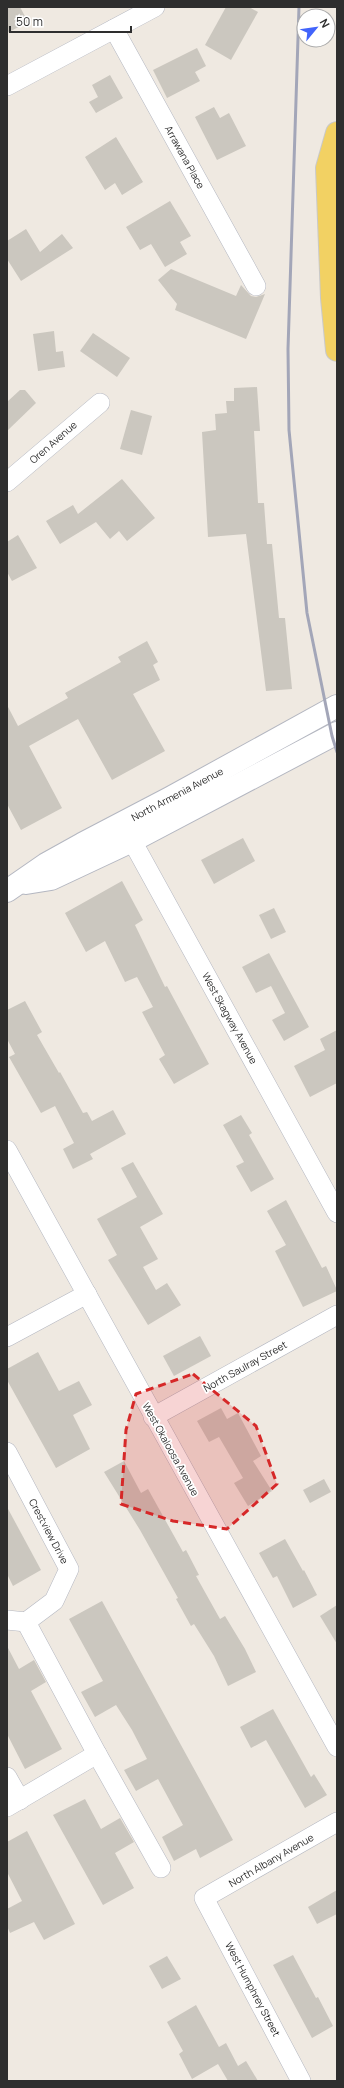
<svg xmlns="http://www.w3.org/2000/svg" width="344" height="2088" font-family="Manrope,sans-serif">
	<style>
		.building { fill: #cbc7bf }
		.lines { fill: none; stroke-linecap: round; stroke-linejoin: round }
		.minor-casing { stroke: #b4b7c1; stroke-width: 20 }
		.secondary-casing { stroke: #b4b7c1; stroke-width: 24 }
		.primary-casing { stroke: #c9c9c9; stroke-width: 24 }
		.minor { stroke: #fff; stroke-width: 19 }
		.secondary { stroke: #fff; stroke-width: 22 }
		.primary { stroke: #f2d163; stroke-width: 22 }
		.rail { stroke: #a3a6b8; stroke-width: 3 }
		.marked { fill: #d62828; fill-opacity: 0.2; stroke: #d62828; stroke-width: 3; stroke-dasharray: 8 5; stroke-linejoin: round }
		.labels { text-anchor: middle; stroke-width: 3.5; stroke-linejoin: round; paint-order: stroke }
		.street-label { font-size: 10px; fill: #2e2e2e; stroke: #fff }
	</style>
	<rect width="100%" height="100%" fill="#efe9e1"/>
	<!-- building -->
	<g class="building">
		<polygon points="7,7 20,7 28,22 7,33"/>
		<polygon points="226,7 249,7 258,12 231,60 205,45"/>
		<polygon points="197,48 206,66 195,72 200,81 167,98 153,70"/>
		<polygon points="110,75 123,98 96,113 89,102 98,97 92,85"/>
		<polygon points="214,107 220,118 229,113 246,146 217,160 195,117"/>
		<polygon points="116,137 143,182 122,195 115,183 105,190 85,157"/>
		<polygon points="170,201 191,236 180,242 187,254 165,267 151,244 140,250 126,227"/>
		<polygon points="26,229 40,252 62,234 73,248 21,281 7,259 7,241"/>
		<polygon points="171,269 236,296 241,285 251,296 256,297 265,294 246,339 175,310 177,304 158,280"/>
		<polygon points="54,331 56,352 63,351 65,367 38,371 33,334"/>
		<polygon points="93,333 130,358 117,377 80,351"/>
		<polygon points="257,387 260,431 254,431 258,503 264,503 267,544 272,544 279,618 285,618 292,689 266,691 246,534 208,537 202,432 216,430 215,414 227,413 226,401 234,401 234,388"/>
		<polygon points="20,390 25,390 36,403 7,431 7,402"/>
		<polygon points="131,410 152,416 142,455 120,449"/>
		<polygon points="122,479 155,518 127,541 119,531 110,539 96,522 60,544 46,521 73,505 78,514"/>
		<polygon points="18,535 37,568 12,581 7,572 7,542"/>
		<polygon points="147,641 158,662 153,665 160,680 133,694 165,751 112,780 78,719 29,746 62,808 21,830 7,804 7,705 18,726 68,698 65,693 121,662 118,657"/>
		<polygon points="243,838 255,861 214,884 201,860"/>
		<polygon points="122,881 143,920 135,925 165,987 167,986 209,1064 174,1084 159,1059 165,1055 142,1012 153,1007 137,977 125,982 105,941 86,952 65,913"/>
		<polygon points="274,908 286,932 271,939 259,915"/>
		<polygon points="269,953 309,1027 284,1041 272,1020 285,1013 271,986 256,993 242,967"/>
		<polygon points="25,1001 42,1032 37,1035 59,1073 60,1072 83,1113 87,1112 92,1121 113,1110 126,1134 90,1154 93,1159 73,1169 63,1149 74,1143 55,1106 41,1113 9,1057 15,1054 7,1039 7,1010"/>
		<polygon points="337,1030 337,1083 310,1097 294,1066 325,1050 320,1039"/>
		<polygon points="241,1115 252,1133 249,1135 274,1179 251,1192 236,1166 244,1162 223,1125"/>
		<polygon points="133,1162 163,1214 140,1227 158,1259 143,1267 156,1290 167,1283 181,1305 148,1325 108,1260 117,1255 97,1219 137,1197 121,1168"/>
		<polygon points="286,1200 322,1268 326,1266 337,1290 337,1291 303,1307 275,1251 286,1245 267,1211"/>
		<polygon points="200,1336 211,1356 174,1376 163,1356"/>
		<polygon points="38,1352 59,1391 79,1381 92,1405 73,1415 90,1449 56,1468 7,1380 7,1369"/>
		<polygon points="221,1408 227,1419 238,1413 261,1456 253,1461 272,1491 248,1506 234,1483 243,1478 219,1437 209,1442 197,1421"/>
		<polygon points="124,1461 141,1493 148,1489 183,1552 186,1550 199,1575 196,1576 220,1619 225,1616 245,1649 256,1672 228,1686 214,1656 194,1624 191,1626 176,1599 178,1598 140,1530 104,1472"/>
		<polygon points="324,1479 331,1492 310,1503 303,1490"/>
		<polygon points="7,1507 41,1570 13,1586 7,1574"/>
		<polygon points="285,1539 303,1571 304,1570 317,1595 293,1608 277,1576 273,1578 259,1553"/>
		<polygon points="102,1601 233,1840 200,1858 196,1849 174,1861 162,1837 183,1825 158,1779 136,1791 124,1770 147,1759 132,1730 116,1705 95,1717 81,1692 103,1681 69,1619"/>
		<polygon points="337,1605 337,1644 320,1616"/>
		<polygon points="7,1646 19,1669 34,1660 46,1682 31,1691 62,1749 25,1769 7,1734"/>
		<polygon points="273,1709 311,1777 314,1774 327,1795 305,1808 266,1740 251,1748 240,1727"/>
		<polygon points="85,1799 101,1829 120,1818 134,1842 115,1853 134,1888 103,1905 53,1815"/>
		<polygon points="27,1831 75,1924 44,1940 34,1922 10,1933 7,1926 7,1909 22,1901 7,1872 7,1842"/>
		<polygon points="337,1890 337,1914 317,1924 308,1907"/>
		<polygon points="293,1955 316,1998 318,1997 333,2026 312,2038 273,1965"/>
		<polygon points="167,1956 181,1979 162,1989 149,1966"/>
		<polygon points="196,2005 219,2047 226,2043 238,2066 246,2061 258,2081 228,2081 218,2064 192,2079 179,2054 183,2051 167,2022"/>
	</g>
	<g class="lines">
		<defs>
			<g id="minor">
				<polyline points="114,29 256,286"/>
				<polyline points="7,86 155,7"/>
				<polyline points="7,482 100,403"/>
				<polyline points="125,828 337,1213"/>
				<polyline points="7,1150 337,1747"/>
				<polyline points="7,1337 87,1294"/>
				<polyline points="153,1417 337,1315"/>
				<polyline points="7,1452 69,1569 54,1601 26,1622 97,1754 7,1807"/>
				<polyline points="7,1620 26,1622"/>
				<polyline points="97,1754 161,1868"/>
				<polyline points="7,1777 20,1800"/>
				<polyline points="301,2081 204,1898 337,1822"/>
			</g>
			<g id="secondary">
				<polyline points="26,883 51,879 132,841 337,733"/>
				<polyline points="7,891 46,864 82,844 170,798 337,706"/>
			</g>
			<polyline id="primary" points="337,133 327,168 332,298 337,350"/>
		</defs>
		<!-- minor casing -->
		<use href="#minor" class="minor-casing"/>
		<!-- secondary casing -->
		<use href="#secondary" class="secondary-casing"/>
		<!-- primary casing -->
		<use href="#primary" class="primary-casing"/>
		<!-- minor -->
		<use href="#minor" class="minor"/>
		<!-- secondary -->
		<use href="#secondary" class="secondary"/>
		<!-- primary -->
		<use href="#primary" class="primary"/>
		<!-- rail -->
		<polyline class="rail" points="299,7 288,349 289,430 307,613 332,736 337,752"/>
	</g>
	<!-- marked area -->
	<path class="marked" d="M193,1374L256,1426L277,1484L227,1529L173,1521L121,1504L126,1430L136,1394Z"/>
	<g class="labels">
		<!-- street labels -->
		<g class="street-label">
			<text transform="translate(185 157) rotate(61)" y="4">Arrawana Place</text>
			<text transform="translate(53 442) rotate(-41)" y="4">Oren Avenue</text>
			<text transform="translate(177 794) rotate(-28)" y="4">North Armenia Avenue</text>
			<text transform="translate(230 1018) rotate(61)" y="4">West Skagway Avenue</text>
			<text transform="translate(245 1366) rotate(-29)" y="4">North Saulray Street</text>
			<text transform="translate(171 1449) rotate(61)" y="4">West Okaloosa Avenue</text>
			<text transform="translate(49 1531) rotate(62)" y="4">Crestview Drive</text>
			<text transform="translate(271 1860) rotate(-30)" y="4">North Albany Avenue</text>
			<text transform="translate(253 1989) rotate(62)" y="4">West Humphrey Street</text>
		</g>
	</g>
	<!-- border -->
	<rect width="344" height="2088" fill="none" stroke="#2e2e2e" stroke-width="16"/>
	<!-- north arrow -->
	<g transform="translate(316 28) rotate(61)"><circle r="19" fill="#ffffff" stroke="#ababab"/>
	<path d="M0-3L7 15L0 10L-7 15Z" fill="#4264fb"/>
	<text y="-6" font-size="11" font-weight="bold" text-anchor="middle" fill="#2e2e2e">N</text>
	</g>
	<!-- scale -->
	<path d="M10 26v6h121v-6" fill="none" stroke="#2e2e2e" stroke-width="2"/>
	<text x="16" y="26" font-size="12" fill="#2e2e2e" stroke="#ffffff" stroke-width="3" paint-order="stroke">50 m</text>
</svg>
